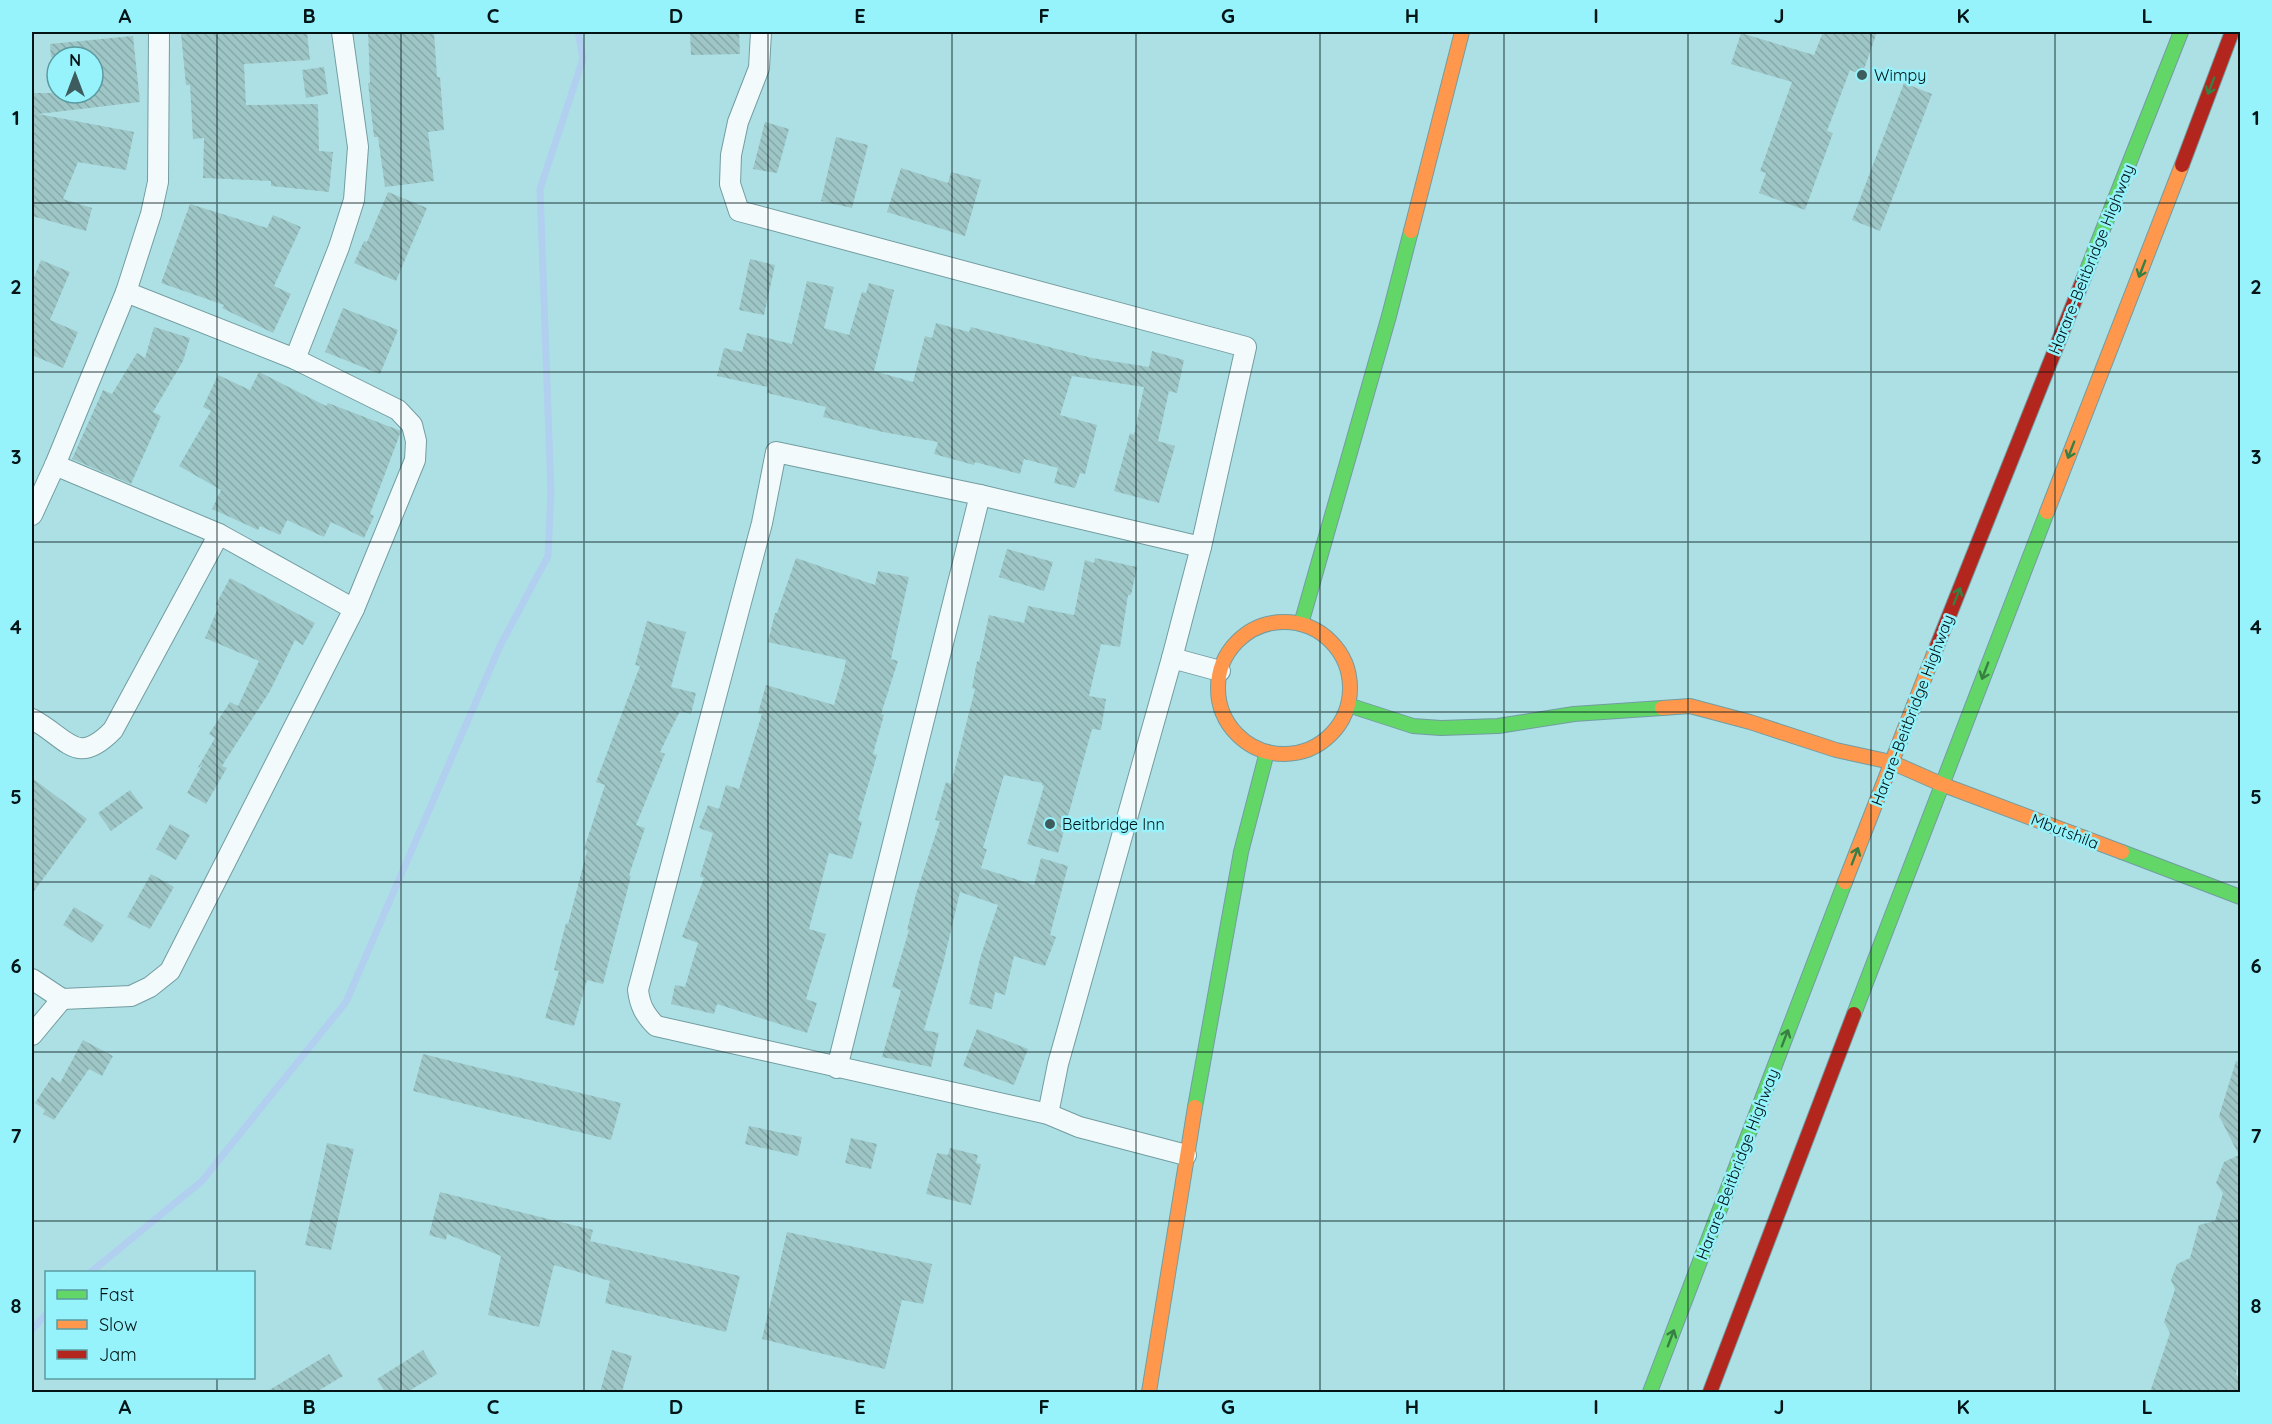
<svg xmlns="http://www.w3.org/2000/svg" width="2272" height="1424" font-family="Quicksand,sans-serif">
	<style>
		.lines { fill: none; stroke-linecap: round; stroke-linejoin: round }
		.stream { stroke: #b1d0ef; stroke-width: 7 }
		.building { fill: url(#building-back-hatch) }
		.street-casing { stroke: #729da1; stroke-width: 22 }
		.fast-casing { stroke: #729da1; stroke-width: 16 }
		.slow-casing { stroke: #729da1; stroke-width: 16 }
		.jam-casing { stroke: #729da1; stroke-width: 16 }
		.street { stroke: #f3fafb; stroke-width: 20 }
		.fast { stroke: #63d668; stroke-width: 14 }
		.slow { stroke: #ff974d; stroke-width: 14 }
		.jam { stroke: #b3261e; stroke-width: 14 }
		.oneway { stroke: #377f43 }
		.grid { fill: none; stroke: #021416; stroke-width: 1.5; stroke-opacity: 0.55 }
		.poi-dot { fill: #3e5b5e; stroke: #96f3fc; stroke-width: 2 }
		.labels { text-anchor: middle; stroke-width: 5; stroke-linejoin: round; paint-order: stroke }
		.poi-label { font-size: 16px; fill: #021416; stroke: #96f3fc; text-anchor: start }
		.street-label { font-size: 16px; fill: #021416; stroke: #96f3fc }
		.neatline { fill: none; stroke: #021416; stroke-width: 2 }
		.grid-label { font-size: 20px; text-anchor: middle; font-weight: bold; fill: #021416 }
	</style>
	<defs>
		<pattern id="building-back-hatch" width="6" height="6" patternUnits="userSpaceOnUse" patternTransform="scale(1.5)"><rect width="6" height="6" fill="#9ec6c6"/><path d="M-1 5l2 2M0 0l6 6M5-1l2 2" fill="none" stroke="#86a9a9"/></pattern>
	</defs>
	<rect width="100%" height="100%" fill="#ade0e5"/>
	<g class="lines">
		<!-- stream -->
		<g class="stream">
			<polyline points="91,1272 202,1181 346,1002 500,646 548,556 551,493 540,189 583,59 578,32"/>
			<polyline points="32,1330 46,1314"/>
		</g>
	</g>
	<!-- building -->
	<g class="building">
		<polygon points="204,32 307,32 310,60 244,64 246,105 318,104 319,151 333,152 329,192 271,186 271,181 203,178 204,138 193,139 190,85 186,85 181,34"/>
		<polygon points="368,32 434,32 437,77 440,77 444,130 428,132 434,181 385,187 378,137 374,137 368,83 370,83"/>
		<polygon points="690,32 739,32 740,54 691,55"/>
		<polygon points="1823,32 1877,32 1862,75 1850,70 1827,131 1833,133 1805,210 1759,193 1766,173 1760,171 1792,82 1731,64 1741,33 1814,55"/>
		<polygon points="133,36 140,102 38,114 134,132 126,170 78,162 63,199 92,208 86,231 32,216 32,93 93,93 93,57 51,57 50,44"/>
		<polygon points="324,67 328,94 306,98 302,70"/>
		<polygon points="1904,83 1932,94 1880,231 1852,220"/>
		<polygon points="765,122 789,129 777,173 753,169"/>
		<polygon points="836,137 868,145 852,208 821,201"/>
		<polygon points="901,168 948,183 951,172 981,180 965,236 887,212"/>
		<polygon points="388,192 427,208 396,281 354,263 364,241 367,242"/>
		<polygon points="190,204 267,228 273,215 301,227 274,286 291,294 273,333 222,308 224,305 161,283"/>
		<polygon points="750,259 775,265 764,315 739,310"/>
		<polygon points="41,260 70,272 50,320 78,332 63,368 34,356 32,363 32,282"/>
		<polygon points="807,281 834,287 824,328 849,335 862,292 866,293 869,283 894,290 874,371 913,382 925,336 932,338 936,323 969,332 971,327 1092,358 1149,367 1152,351 1184,360 1177,393 1169,391 1158,441 1175,446 1159,503 1114,491 1130,433 1134,435 1144,387 1072,376 1060,415 1097,425 1085,474 1080,473 1075,488 1054,483 1058,468 1024,459 1020,474 975,462 974,465 934,454 938,442 883,432 823,417 826,407 767,393 768,387 717,376 724,348 742,352 747,333 792,344"/>
		<polygon points="343,308 398,330 380,374 325,352"/>
		<polygon points="154,327 190,338 183,361 153,412 161,416 131,484 72,459 103,390 112,394 137,353 145,358"/>
		<polygon points="259,372 326,406 328,403 401,431 370,514 374,516 364,538 331,522 324,537 287,520 280,535 260,526 258,530 212,509 221,490 179,466 211,411 203,407 218,375 250,390"/>
		<polygon points="1007,549 1053,562 1044,591 999,577"/>
		<polygon points="796,558 875,585 878,571 909,577 891,659 898,661 881,714 884,715 873,754 877,755 858,820 862,822 852,859 829,853 809,929 826,934 806,999 817,1003 807,1033 717,1004 714,1014 671,1004 675,985 685,987 698,943 682,937 704,878 700,876 713,833 699,828 708,805 719,809 726,785 739,789 762,714 758,713 766,685 834,705 844,670 846,660 768,642 775,613 777,613"/>
		<polygon points="1095,558 1137,567 1131,595 1128,595 1120,647 1101,644 1089,696 1106,699 1101,730 1092,729 1058,853 1027,844 1044,786 1042,785 1042,783 1004,775 983,848 987,849 981,868 1034,885 1041,858 1068,866 1050,935 1056,937 1045,966 1014,956 1005,995 995,992 992,1009 969,1004 981,955 998,905 960,892 943,964 924,1030 939,1033 931,1067 882,1057 901,990 892,987 909,930 907,930 916,894 940,821 935,820 946,782 951,784 975,689 972,688 977,661 979,662 989,615 1024,623 1028,606 1074,615 1085,560 1094,563"/>
		<polygon points="230,578 315,623 303,645 295,640 270,691 222,766 227,768 206,804 187,793 202,765 197,769 215,738 209,734 230,702 238,706 259,661 205,638 219,606 216,604"/>
		<polygon points="647,621 686,632 671,687 696,693 691,714 680,711 660,752 665,754 636,825 645,828 629,875 631,876 603,984 587,980 574,1026 545,1018 559,971 554,970 566,923 568,924 587,851 584,849 605,785 596,782 640,666 635,665"/>
		<polygon points="32,778 87,819 32,894"/>
		<polygon points="130,790 143,808 111,831 98,813"/>
		<polygon points="170,824 190,835 176,860 156,849"/>
		<polygon points="151,874 174,887 150,929 127,917"/>
		<polygon points="74,907 104,925 92,943 63,925"/>
		<polygon points="977,1029 1028,1049 1014,1085 963,1066"/>
		<polygon points="83,1040 113,1056 102,1076 89,1069 54,1120 43,1114 45,1110 35,1103 52,1077 60,1083"/>
		<polygon points="423,1054 621,1103 611,1140 413,1091"/>
		<polygon points="2236,1061 2241,1062 2241,1349 2236,1374 2241,1382 2241,1392 2150,1392 2170,1333 2164,1322 2175,1289 2171,1280 2177,1264 2190,1258 2199,1225 2215,1221 2223,1193 2216,1183 2224,1162 2239,1155 2219,1116"/>
		<polygon points="749,1126 802,1137 798,1156 745,1144"/>
		<polygon points="851,1138 877,1144 871,1169 845,1163"/>
		<polygon points="327,1143 354,1149 331,1250 305,1245"/>
		<polygon points="950,1148 978,1155 976,1163 981,1164 971,1205 926,1194 937,1153 948,1155"/>
		<polygon points="440,1192 593,1230 590,1241 740,1276 726,1332 605,1303 610,1281 554,1265 539,1327 488,1315 501,1256 447,1234 446,1240 429,1235"/>
		<polygon points="787,1232 932,1264 923,1304 902,1300 885,1369 762,1339"/>
		<polygon points="423,1350 437,1374 407,1392 385,1392 377,1379"/>
		<polygon points="612,1350 632,1356 622,1392 600,1392"/>
		<polygon points="329,1354 343,1376 316,1392 266,1392"/>
	</g>
	<g class="lines">
		<defs>
			<g id="street">
				<polyline points="761,32 759,68 738,122 731,155 730,184 739,211 1246,347 1201,547 1172,658 1058,1064 1048,1114"/>
				<polyline points="126,292 295,359 398,410 412,425 416,441 415,460 354,609"/>
				<polyline points="295,359 339,247 354,200 358,147 342,32"/>
				<polyline points="980,495 1201,547"/>
				<polyline points="32,515 55,465 126,292 151,214 158,182 159,32"/>
				<polyline points="1172,658 1220,671"/>
				<path d="M32,719C68,738 76,768 113,730L219,534"/>
				<polyline points="32,979 62,999 131,996 150,987 170,971 354,609 219,534 55,465"/>
				<polyline points="32,1035 62,999"/>
				<path d="M837,1068L980,495L776,452L762,523L638,990C640,1006 645,1015 656,1026L1048,1114L1079,1127L1186,1155"/>
			</g>
			<g id="fast">
				<polyline points="2083,280 2181,32"/>
				<polyline points="1301,624 1389,316 1411,231"/>
				<polyline points="1348,705 1413,726 1441,728 1498,726 1574,714 1662,708"/>
				<polyline points="2122,852 2240,897"/>
				<polyline points="1854,1014 2047,512"/>
				<polyline points="1195,1107 1241,852 1267,752"/>
				<polyline points="1650,1392 1845,882"/>
			</g>
			<g id="slow">
				<polyline points="1411,231 1462,32"/>
				<polyline points="2047,512 2182,165"/>
				<circle cx="1284" cy="688" r="66"/>
				<polyline points="1662,708 1690,706 1750,722 1836,750 1891,762 1941,784 2122,852"/>
				<polyline points="1845,882 1937,646"/>
				<polyline points="1149,1392 1195,1107"/>
			</g>
			<g id="jam">
				<polyline points="2182,165 2232,32"/>
				<polyline points="1937,646 2083,280"/>
				<polyline points="1710,1392 1854,1014"/>
			</g>
		</defs>
		<!-- street casing -->
		<use href="#street" class="street-casing"/>
		<!-- fast casing -->
		<use href="#fast" class="fast-casing"/>
		<!-- slow casing -->
		<use href="#slow" class="slow-casing"/>
		<!-- jam casing -->
		<use href="#jam" class="jam-casing"/>
		<!-- street -->
		<use href="#street" class="street"/>
		<!-- fast -->
		<use href="#fast" class="fast"/>
		<!-- slow -->
		<use href="#slow" class="slow"/>
		<!-- jam -->
		<use href="#jam" class="jam"/>
	</g>
	<!-- one-way arrows -->
	<defs><path id="oneway-shaft" d="M-6 0H5M1.5-3L5.5 0L1.5 3" fill="none" stroke-width="1.6" stroke-linecap="round" stroke-linejoin="round" transform="scale(1.5)"/></defs>
	<g class="oneway">
		<use href="#oneway-shaft" transform="translate(2211 86) rotate(111)"/>
		<use href="#oneway-shaft" transform="translate(2142 269) rotate(111)"/>
		<use href="#oneway-shaft" transform="translate(2071 450) rotate(111)"/>
		<use href="#oneway-shaft" transform="translate(1957 596) rotate(-68)"/>
		<use href="#oneway-shaft" transform="translate(1985 671) rotate(111)"/>
		<use href="#oneway-shaft" transform="translate(1855 856) rotate(-69)"/>
		<use href="#oneway-shaft" transform="translate(1785 1038) rotate(-69)"/>
		<use href="#oneway-shaft" transform="translate(1671 1338) rotate(-69)"/>
	</g>
	<!-- grid -->
	<path class="grid" d="M217,32V1272M401,32V1392M584,32V1392M768,32V1392M952,32V1392M1136,32V1392M1320,32V1392M1504,32V1392M1688,32V1392M1871,32V1392M2055,32V1392M32,203H2240M32,372H2240M32,542H2240M32,712H2240M32,882H2240M32,1052H2240M32,1221H2240M217,1378V1392"/>
	<!-- markers -->
	<g class="poi-dot">
		<circle cx="1862" cy="75" r="6"/>
		<circle cx="1050" cy="824" r="6"/>
	</g>
	<g class="labels">
		<!-- poi labels -->
		<g class="poi-label">
			<text x="1874" y="81">Wimpy</text>
			<text x="1062" y="830">Beitbridge Inn</text>
		</g>
		<!-- street labels -->
		<g class="street-label">
			<text transform="translate(2091 259) rotate(-68)" y="6">Harare-Beitbridge Highway</text>
			<text transform="translate(1912 710) rotate(-69)" y="6">Harare-Beitbridge Highway</text>
			<text transform="translate(2065 831) rotate(21)" y="6">Mbutshila</text>
			<text transform="translate(1737 1164) rotate(-69)" y="6">Harare-Beitbridge Highway</text>
		</g>
	</g>
	<!-- border -->
	<rect width="2272" height="1424" fill="none" stroke="#96f3fc" stroke-width="66"/>
	<!-- legend -->
	<rect x="45" y="1271" width="210" height="108" fill="#96f3fc" stroke="#5b9aa0" stroke-width="1.5"/>
	<rect x="57" y="1290" width="30" height="9" fill="#63d668" stroke="#5b9aa0" stroke-width="1.5"/>
	<text x="99" y="1301" font-size="18" fill="#021416">Fast</text>
	<rect x="57" y="1320" width="30" height="9" fill="#ff974d" stroke="#5b9aa0" stroke-width="1.5"/>
	<text x="99" y="1331" font-size="18" fill="#021416">Slow</text>
	<rect x="57" y="1350" width="30" height="9" fill="#b3261e" stroke="#5b9aa0" stroke-width="1.5"/>
	<text x="99" y="1361" font-size="18" fill="#021416">Jam</text>
	<!-- north arrow -->
	<g transform="translate(75 75)"><circle r="28" fill="#96f3fc" stroke="#5b9aa0" stroke-width="1.5"/>
	<path d="M0-4.5L10 22L0 15L-10 22Z" fill="#3e5b5e"/>
	<text y="-9" font-size="16" font-weight="bold" text-anchor="middle" fill="#021416">N</text>
	</g>
	<rect x="33" y="33" width="2206" height="1358" class="neatline"/>
	<g class="grid-label">
		<text x="125" y="23">A</text>
		<text x="309" y="23">B</text>
		<text x="493" y="23">C</text>
		<text x="676" y="23">D</text>
		<text x="860" y="23">E</text>
		<text x="1044" y="23">F</text>
		<text x="1228" y="23">G</text>
		<text x="1412" y="23">H</text>
		<text x="1596" y="23">I</text>
		<text x="1779" y="23">J</text>
		<text x="1963" y="23">K</text>
		<text x="2147" y="23">L</text>
		<text x="16" y="125">1</text>
		<text x="2256" y="125">1</text>
		<text x="16" y="294">2</text>
		<text x="2256" y="294">2</text>
		<text x="16" y="464">3</text>
		<text x="2256" y="464">3</text>
		<text x="16" y="634">4</text>
		<text x="2256" y="634">4</text>
		<text x="16" y="804">5</text>
		<text x="2256" y="804">5</text>
		<text x="16" y="973">6</text>
		<text x="2256" y="973">6</text>
		<text x="16" y="1143">7</text>
		<text x="2256" y="1143">7</text>
		<text x="16" y="1313">8</text>
		<text x="2256" y="1313">8</text>
		<text x="125" y="1414">A</text>
		<text x="309" y="1414">B</text>
		<text x="493" y="1414">C</text>
		<text x="676" y="1414">D</text>
		<text x="860" y="1414">E</text>
		<text x="1044" y="1414">F</text>
		<text x="1228" y="1414">G</text>
		<text x="1412" y="1414">H</text>
		<text x="1596" y="1414">I</text>
		<text x="1779" y="1414">J</text>
		<text x="1963" y="1414">K</text>
		<text x="2147" y="1414">L</text>
	</g>
</svg>
